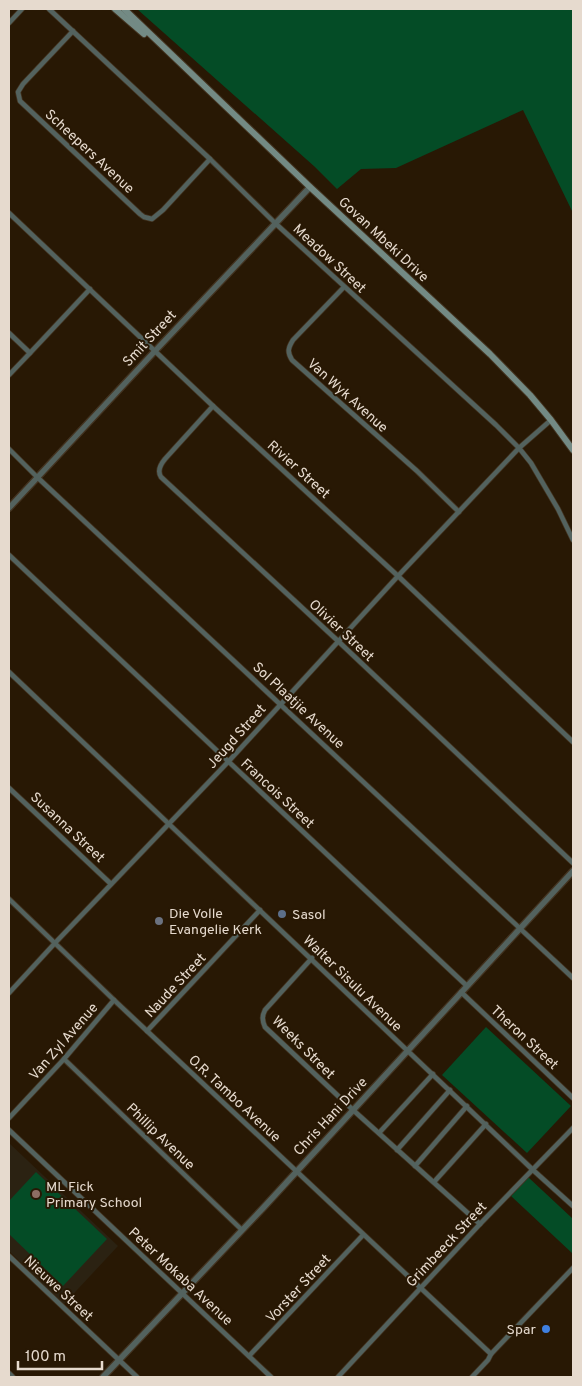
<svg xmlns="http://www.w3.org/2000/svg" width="582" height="1386" font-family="Overpass,sans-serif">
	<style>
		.education { fill: #2b2212 }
		.green { fill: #044c26 }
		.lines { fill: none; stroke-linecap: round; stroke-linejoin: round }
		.minor-casing { stroke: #433320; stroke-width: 6 }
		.tertiary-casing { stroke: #433320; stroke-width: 8 }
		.secondary-casing { stroke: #433320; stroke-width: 8 }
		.minor { stroke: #53625e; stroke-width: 4.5 }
		.tertiary { stroke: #53625e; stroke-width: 5.5 }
		.secondary { stroke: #738a84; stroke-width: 6 }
		.service-dot { fill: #5c6f8a; stroke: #281804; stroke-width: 2 }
		.worship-dot { fill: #6b7280; stroke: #281804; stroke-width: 2 }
		.education-dot { fill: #8d6e63; stroke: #281804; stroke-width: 2 }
		.shop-dot { fill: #3f7fe0; stroke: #281804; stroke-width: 2 }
		.labels { text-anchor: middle; stroke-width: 4; stroke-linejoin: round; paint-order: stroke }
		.street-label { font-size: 14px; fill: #e6dace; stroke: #281804 }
		.poi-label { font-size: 14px; fill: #e6dace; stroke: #281804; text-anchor: start }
	</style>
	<rect width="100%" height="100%" fill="#281804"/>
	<!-- education -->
	<polygon class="education" points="9,1143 118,1246 64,1304 9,1251"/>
	<!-- green -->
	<g class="green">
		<polygon points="137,9 573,9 573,213 523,110 396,168 361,169 337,189 315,167"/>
		<polygon points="486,1027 571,1106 527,1153 442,1075"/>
		<polygon points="36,1172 107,1239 63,1286 9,1234 9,1201"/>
		<polygon points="528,1177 573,1219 573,1251 572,1253 511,1196"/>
	</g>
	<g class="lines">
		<defs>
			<g id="minor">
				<polyline points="49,9 210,159 275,223 496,425 519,448 531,463 558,509 573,540"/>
				<polyline points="9,23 22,9"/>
				<polyline points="73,31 23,84 18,92 20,101 140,214 144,217 152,219 163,210 210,159"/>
				<polyline points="9,213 213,406 398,576 573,742"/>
				<path d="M344,287L293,340C288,348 287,352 292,360L417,471L459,512"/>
				<polyline points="9,333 30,353"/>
				<polyline points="9,375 30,353 90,289"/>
				<path d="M213,406L165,459C160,465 157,471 161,477L338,641L573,863"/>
				<polyline points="9,449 37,477 573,978"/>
				<polyline points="9,555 467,986"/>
				<polyline points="9,672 533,1170 573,1206"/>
				<polyline points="9,788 111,884"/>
				<polyline points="9,899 114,1000 491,1354"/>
				<path d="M312,958L265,1010C262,1016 262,1020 265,1027L353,1110L480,1224"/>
				<polyline points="461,992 573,1098"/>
				<polyline points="9,993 55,943 228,762 398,576 519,448 551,420"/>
				<polyline points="147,1031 260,910"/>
				<polyline points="64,1059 242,1230"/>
				<polyline points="9,1118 64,1059 114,1000"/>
				<polyline points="9,1130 271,1377"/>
				<polyline points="379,1133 433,1074"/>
				<polyline points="397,1150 450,1090"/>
				<polyline points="415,1166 467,1106"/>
				<polyline points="434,1182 486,1124"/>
				<polyline points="9,1256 137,1377"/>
				<polyline points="249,1356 363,1235"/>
				<polyline points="9,1373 13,1377"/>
				<polyline points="338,1377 480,1224 573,1128"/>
				<polyline points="472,1377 488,1360 491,1354 573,1268"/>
			</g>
			<g id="tertiary">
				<polyline points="9,508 155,351 310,187"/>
				<polyline points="103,1377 264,1207 573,871"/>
			</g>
			<g id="secondary">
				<polyline points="115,9 144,34"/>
				<polyline points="124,9 310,187 490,354 530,395 551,420 573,450"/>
			</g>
		</defs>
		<!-- minor casing -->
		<use href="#minor" class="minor-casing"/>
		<!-- tertiary casing -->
		<use href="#tertiary" class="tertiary-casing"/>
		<!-- secondary casing -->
		<use href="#secondary" class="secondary-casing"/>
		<!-- minor -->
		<use href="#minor" class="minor"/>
		<!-- tertiary -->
		<use href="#tertiary" class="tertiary"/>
		<!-- secondary -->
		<use href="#secondary" class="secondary"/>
	</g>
	<!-- markers -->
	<circle class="service-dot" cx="282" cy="914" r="5"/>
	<circle class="worship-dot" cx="159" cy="921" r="5"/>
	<circle class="education-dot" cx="36" cy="1194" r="5"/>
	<circle class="shop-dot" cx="546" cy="1329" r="5"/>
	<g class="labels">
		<!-- street labels -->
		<g class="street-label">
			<text transform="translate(90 151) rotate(43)" y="5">Scheepers Avenue</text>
			<text transform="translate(384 239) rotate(43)" y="5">Govan Mbeki Drive</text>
			<text transform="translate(330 258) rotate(43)" y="5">Meadow Street</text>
			<text transform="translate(149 338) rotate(-47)" y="5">Smit Street</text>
			<text transform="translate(348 395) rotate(42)" y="5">Van Wyk Avenue</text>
			<text transform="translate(299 469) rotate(42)" y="5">Rivier Street</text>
			<text transform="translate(342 630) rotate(43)" y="5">Olivier Street</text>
			<text transform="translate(299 705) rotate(43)" y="5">Sol Plaatjie Avenue</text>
			<text transform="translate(236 736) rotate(-48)" y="5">Jeugd Street</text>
			<text transform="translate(278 793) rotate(43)" y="5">Francois Street</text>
			<text transform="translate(68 827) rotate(43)" y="5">Susanna Street</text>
			<text transform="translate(353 983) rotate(44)" y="5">Walter Sisulu Avenue</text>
			<text transform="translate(175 985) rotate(-47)" y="5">Naude Street</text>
			<text transform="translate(525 1037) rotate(43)" y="5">Theron Street</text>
			<text transform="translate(63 1041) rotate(-49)" y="5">Van Zyl Avenue</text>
			<text transform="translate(304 1047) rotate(45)" y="5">Weeks Street</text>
			<text transform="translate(235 1098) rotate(43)" y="5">O.R. Tambo Avenue</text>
			<text transform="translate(330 1116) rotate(-47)" y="5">Chris Hani Drive</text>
			<text transform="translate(161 1136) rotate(44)" y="5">Phillip Avenue</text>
			<text transform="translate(446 1244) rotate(-47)" y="5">Grimbeeck Street</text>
			<text transform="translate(181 1276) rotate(43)" y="5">Peter Mokaba Avenue</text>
			<text transform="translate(59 1288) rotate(43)" y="5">Nieuwe Street</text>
			<text transform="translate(298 1288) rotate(-47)" y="5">Vorster Street</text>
		</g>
		<!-- poi labels -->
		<g class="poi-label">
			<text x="169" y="918">Die Volle<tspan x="169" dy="16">Evangelie Kerk</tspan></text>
			<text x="292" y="919">Sasol</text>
			<text x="46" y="1191">ML Fick<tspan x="46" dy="16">Primary School</tspan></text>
			<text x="536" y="1334" text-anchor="end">Spar</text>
		</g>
	</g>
	<!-- border -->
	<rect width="582" height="1386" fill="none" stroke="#e6dace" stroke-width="20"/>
	<!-- scale -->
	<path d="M18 1361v8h84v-8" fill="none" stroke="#e6dace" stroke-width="2.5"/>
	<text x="25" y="1361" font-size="15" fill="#e6dace" stroke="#281804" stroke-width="4" paint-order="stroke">100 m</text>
</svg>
